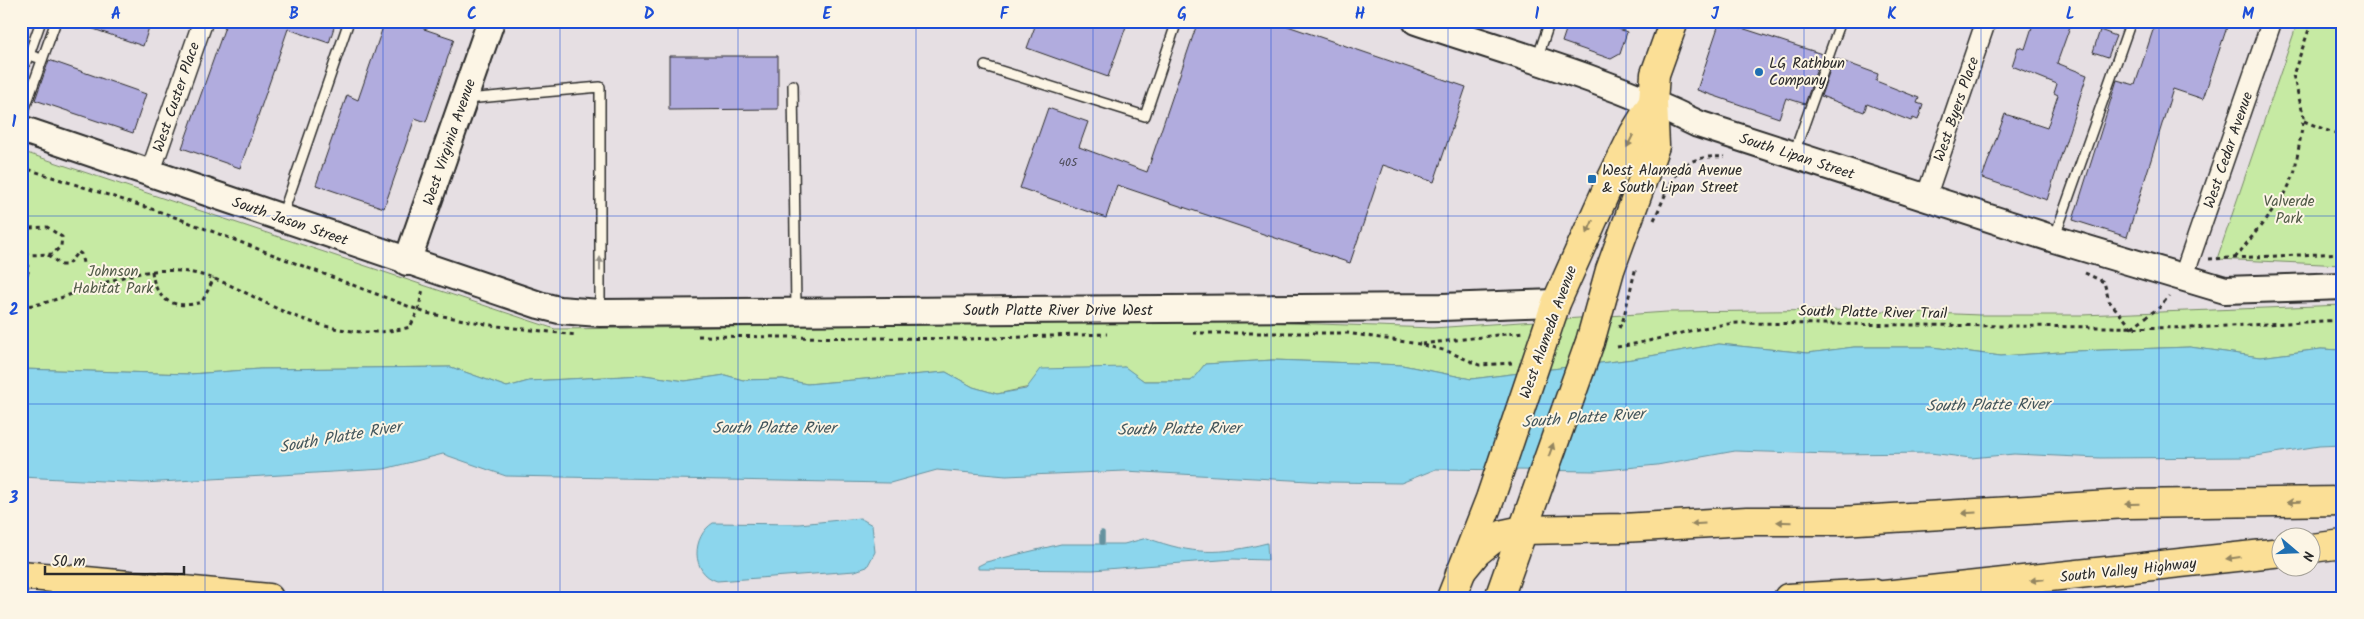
<svg xmlns="http://www.w3.org/2000/svg" width="2364" height="619" font-family="Kalam,sans-serif">
	<style>
		.green { fill: #c6eaa3; stroke: #788a67 }
		.water { fill: #8cd6ed; stroke: #65929f }
		.lines { fill: none; stroke-linecap: round; stroke-linejoin: round }
		.stream { stroke: #65929f; stroke-width: 5.5 }
		.building { fill: #b1acde; stroke: #2b2b2b }
		.lane-casing { stroke: #2b2b2b; stroke-width: 12 }
		.street-casing { stroke: #2b2b2b; stroke-width: 22 }
		.secondary-casing { stroke: #2b2b2b; stroke-width: 30 }
		.primary-casing { stroke: #2b2b2b; stroke-width: 31 }
		.highway-casing { stroke: #2b2b2b; stroke-width: 31 }
		.path { stroke: #2b2b2b; stroke-width: 3; stroke-dasharray: 4 4; stroke-linecap: butt }
		.lane { stroke: #fcf5e5; stroke-width: 9 }
		.street { stroke: #fcf5e5; stroke-width: 19 }
		.secondary { stroke: #fcf5e5; stroke-width: 26 }
		.primary { stroke: #fbdf96; stroke-width: 28 }
		.highway { stroke: #fbdf96; stroke-width: 28 }
		.primary-bridge-casing { stroke: #2b2b2b; stroke-width: 31; stroke-linecap: butt }
		.primary-bridge { stroke: #fbdf96; stroke-width: 28 }
		.oneway { fill: #938560 }
		.oneway2 { fill: #949088 }
		.grid { fill: none; stroke: #1d4ed8; stroke-width: 1; stroke-opacity: 0.55 }
		.poi-dot { fill: #1f6fb2; stroke: #fcf5e5; stroke-width: 2 }
		.labels { text-anchor: middle; stroke-width: 4; stroke-linejoin: round; paint-order: stroke }
		.number-label { font-size: 12px; fill: #4c4b58 }
		.poi-label { font-size: 15px; fill: #2b2b2b; stroke: #fcf5e5; text-anchor: start }
		.street-label { font-size: 15px; fill: #2b2b2b; stroke: #fcf5e5 }
		.park-label { font-size: 15px; fill: #525b49; stroke: #fcf5e5 }
		.water-label { font-size: 16px; font-style: italic; fill: #43565c; stroke: #fcf5e5 }
		.neatline { fill: none; stroke: #1d4ed8; stroke-width: 2 }
		.grid-label { font-size: 16px; text-anchor: middle; font-weight: bold; fill: #1d4ed8 }
	</style>
	<rect width="100%" height="100%" fill="#e6dfe3"/>
	<filter id="ink" filterUnits="userSpaceOnUse"><feTurbulence type="fractalNoise" baseFrequency=".02" numOctaves="2"/><feDisplacementMap in="SourceGraphic" scale="10" xChannelSelector="R" yChannelSelector="G"/><feConvolveMatrix kernelMatrix="1 2 1 2 8 2 1 2 1" color-interpolation-filters="sRGB"/></filter>
	<g filter="url(#ink)">
		<!-- green -->
		<g class="green">
			<polygon points="2298,21 2343,21 2343,265 2217,259"/>
			<polygon points="21,151 555,329 1233,321 1433,328 1667,312 1859,310 1980,315 2082,315 2343,305 2343,350 2321,349 2260,357 2190,347 2075,351 2001,356 1932,347 1854,347 1808,353 1719,344 1633,359 1471,379 1402,365 1355,363 1273,360 1205,364 1192,381 1144,381 1124,367 997,394 973,387 946,372 807,384 783,379 743,380 725,375 685,381 644,375 529,381 507,387 451,367 260,369 190,374 21,369"/>
		</g>
		<!-- water -->
		<g class="water">
			<polygon points="1719,344 1808,353 1854,347 1932,347 2001,356 2075,351 2190,347 2260,357 2321,349 2343,350 2343,445 2319,446 2250,457 2100,458 2014,454 1971,458 1930,453 1831,454 1735,451 1657,465 1595,471 1436,469 1401,483 1328,482 1125,471 1006,476 937,470 890,483 506,476 443,454 384,469 143,483 21,477 21,369 190,374 260,369 451,367 507,387 529,381 644,375 685,381 725,375 743,380 783,379 807,384 946,372 973,387 997,394 1026,389 1041,369 1125,367 1144,381 1191,381 1205,364 1273,360 1355,363 1402,365 1471,379 1633,359"/>
			<path d="M860,518L872,525L875,552L867,567L855,571L717,581C690,573 692,536 713,523L799,524Z"/>
			<path d="M1147,538C1193,555 1220,555 1267,543L1268,560L1233,559L1093,570L978,569V566L986,562L1061,544H1124Z"/>
		</g>
		<g class="lines">
			<!-- stream -->
			<polyline class="stream" points="1102,542 1102,533"/>
		</g>
		<!-- building -->
		<g class="building">
			<polygon points="79,21 151,21 143,46 79,24"/>
			<polygon points="227,21 336,21 329,43 288,29 240,168 182,148"/>
			<polygon points="385,21 426,21 424,29 454,39 426,122 415,118 384,208 316,185 347,95 358,100"/>
			<polygon points="1037,21 1128,21 1108,77 1027,48"/>
			<polygon points="1198,21 1273,21 1466,87 1434,182 1383,165 1350,263 1117,185 1106,218 1020,188 1048,108 1088,122 1079,147 1147,172"/>
			<polygon points="1569,21 1597,21 1627,32 1620,54 1611,59 1562,42"/>
			<polygon points="1720,21 1822,54 1805,104 1786,98 1779,118 1697,90"/>
			<polygon points="2034,21 2072,21 2057,63 2087,75 2047,200 1982,178 2005,114 2047,128 2058,95 2054,93 2057,84 2012,66 2018,47 2025,49"/>
			<polygon points="2156,21 2229,21 2203,99 2173,89 2127,237 2073,220 2117,80 2135,85"/>
			<polygon points="2100,30 2116,36 2108,57 2093,52"/>
			<polygon points="669,56 778,56 778,109 669,110"/>
			<polygon points="1834,58 1878,74 1876,81 1919,98 1917,103 1923,105 1918,120 1913,118 1911,121 1867,104 1864,112 1821,96"/>
			<polygon points="49,60 146,94 133,133 35,100"/>
		</g>
		<g class="lines">
			<defs>
				<g id="lane">
					<polyline points="29,55 41,21"/>
					<polyline points="1537,59 1550,21"/>
					<polyline points="985,66 1145,116 1177,21"/>
					<polyline points="21,72 29,55 42,59"/>
					<polyline points="793,85 796,309"/>
					<polyline points="467,99 600,87 600,310"/>
					<polyline points="21,119 56,21"/>
					<polyline points="1794,153 1841,21"/>
					<polyline points="282,216 349,21"/>
					<polyline points="2055,236 2131,21"/>
				</g>
				<g id="street">
					<polyline points="150,173 203,21"/>
					<polyline points="1926,197 1986,21"/>
					<polyline points="2183,278 2272,21"/>
				</g>
				<g id="secondary">
					<path d="M1416,21C1511,53 1609,80 1698,124L2054,239L2225,290L2343,286"/>
					<polyline points="21,129 539,305 559,310 600,313 1442,307 1556,303"/>
					<polyline points="407,262 491,21"/>
				</g>
				<g id="primary">
					<polyline points="1590,342 1610,270 1655,146 1653,102 1655,74 1674,21"/>
					<polyline points="1451,598 1490,499 1556,303 1610,182 1634,133 1653,102"/>
					<polyline points="1499,598 1535,496"/>
				</g>
				<g id="highway">
					<polyline points="2312,548 2343,544"/>
					<polyline points="1460,573 1477,552 1492,540 1504,534 1523,530 1622,528 1747,521 1841,521 2127,504 2343,501"/>
					<polyline points="21,575 269,598"/>
					<polyline points="1788,598 1873,593"/>
					<polyline points="1856,598 2282,552"/>
				</g>
			</defs>
			<!-- lane casing -->
			<use href="#lane" class="lane-casing"/>
			<!-- street casing -->
			<use href="#street" class="street-casing"/>
			<!-- secondary casing -->
			<use href="#secondary" class="secondary-casing"/>
			<!-- primary casing -->
			<use href="#primary" class="primary-casing"/>
			<!-- highway casing -->
			<use href="#highway" class="highway-casing"/>
			<!-- path -->
			<g class="path">
				<polyline points="2304,121 2343,137"/>
				<polyline points="21,167 164,213 426,313 497,326 577,335"/>
				<polyline points="21,214 31,228 47,227 62,237 61,246 53,254 27,255"/>
				<path d="M1654,220C1672,182 1676,153 1725,157"/>
				<polyline points="21,250 27,255 28,272 21,287"/>
				<polyline points="48,255 61,265 67,265 78,252 81,254 83,263"/>
				<polyline points="2235,258 2283,198 2294,175 2304,117 2293,75 2312,21"/>
				<polyline points="2209,259 2343,253"/>
				<path d="M152,271C155,301 174,310 202,302L214,278"/>
				<polyline points="2085,273 2104,282 2109,301 2132,328"/>
				<path d="M21,306C38,306 54,300 69,295C105,283 141,267 179,271C216,274 246,294 278,309C320,328 364,339 410,327L418,311L423,289"/>
				<polyline points="21,324 24,306"/>
				<polyline points="2132,327 2160,307 2169,296"/>
				<polyline points="1619,328 1623,320 1636,267"/>
				<polyline points="1193,333 1347,333 1419,344 1447,351 1479,365 1512,363"/>
				<polyline points="698,336 967,339 1107,334"/>
				<polyline points="1422,344 1523,332"/>
				<path d="M1617,347C1658,341 1697,326 1738,323L2190,328L2343,320"/>
			</g>
			<!-- lane -->
			<use href="#lane" class="lane"/>
			<!-- street -->
			<use href="#street" class="street"/>
			<!-- secondary -->
			<use href="#secondary" class="secondary"/>
			<!-- primary -->
			<use href="#primary" class="primary"/>
			<!-- highway -->
			<use href="#highway" class="highway"/>
			<defs>
				<polyline id="primary-bridge" points="1535,496 1590,342"/>
			</defs>
			<!-- primary-bridge casing -->
			<use href="#primary-bridge" class="primary-bridge-casing"/>
			<!-- primary-bridge -->
			<use href="#primary-bridge" class="primary-bridge"/>
		</g>
		<!-- one-way arrows -->
		<defs><path id="oneway-solid" d="M-6-.8H1V-3.2L6.5 0L1 3.2V.8H-6Z" transform="scale(1.25)"/></defs>
		<g class="oneway">
			<use href="#oneway-solid" transform="translate(1630 141) rotate(116)"/>
			<use href="#oneway-solid" transform="translate(1590 227) rotate(114)"/>
			<use href="#oneway-solid" transform="translate(1551 450) rotate(-70)"/>
			<use href="#oneway-solid" transform="translate(2294 502) rotate(179)"/>
			<use href="#oneway-solid" transform="translate(2132 504) rotate(178)"/>
			<use href="#oneway-solid" transform="translate(1969 513) rotate(176)"/>
			<use href="#oneway-solid" transform="translate(1784 522) rotate(-179)"/>
			<use href="#oneway-solid" transform="translate(1698 524) rotate(177)"/>
			<use href="#oneway-solid" transform="translate(2233 558) rotate(173)"/>
			<use href="#oneway-solid" transform="translate(2037 580) rotate(174)"/>
		</g>
		<use class="oneway2" href="#oneway-solid" transform="translate(600 264) rotate(-90)"/>
	</g>
	<!-- grid -->
	<path class="grid" d="M205,21V598M383,21V598M560,21V598M738,21V598M916,21V598M1093,21V598M1271,21V598M1448,21V598M1626,21V598M1804,21V598M1981,21V598M2159,21V598M21,216H2343M21,404H2343"/>
	<!-- markers -->
	<g class="poi-dot">
		<circle cx="1759" cy="72" r="5"/>
		<rect x="1587" y="174" width="10" height="10" rx="2.5"/>
	</g>
	<g class="labels">
		<!-- number labels -->
		<g class="number-label">
			<text x="1068" y="166">405</text>
		</g>
		<!-- poi labels -->
		<g class="poi-label">
			<text x="1769" y="68">LG Rathbun<tspan x="1769" dy="17">Company</tspan></text>
			<text x="1602" y="175">West Alameda Avenue<tspan x="1602" dy="17">&amp; South Lipan Street</tspan></text>
		</g>
		<!-- street labels -->
		<g class="street-label">
			<text transform="translate(176 97) rotate(-71)" y="5">West Custer Place</text>
			<text transform="translate(1956 109) rotate(-71)" y="5">West Byers Place</text>
			<text transform="translate(449 142) rotate(-71)" y="5">West Virginia Avenue</text>
			<text transform="translate(2228 150) rotate(-71)" y="5">West Cedar Avenue</text>
			<text transform="translate(1797 156) rotate(18)" y="5">South Lipan Street</text>
			<text transform="translate(290 221) rotate(19)" y="5">South Jason Street</text>
			<text x="1058" y="315">South Platte River Drive West</text>
			<text transform="translate(1873 312) rotate(1)" y="5">South Platte River Trail</text>
			<text transform="translate(1548 332) rotate(-70)" y="5">West Alameda Avenue</text>
			<text transform="translate(2128 570) rotate(-6)" y="5">South Valley Highway</text>
		</g>
		<!-- park labels -->
		<g class="park-label">
			<text x="2289" y="206">Valverde<tspan x="2289" dy="17">Park</tspan></text>
			<text x="113" y="276">Johnson<tspan x="113" dy="17">Habitat Park</tspan></text>
		</g>
		<!-- water labels -->
		<g class="water-label">
			<text transform="translate(1988 404) rotate(-1)" y="6">South Platte River</text>
			<text transform="translate(1583 417) rotate(-4)" y="6">South Platte River</text>
			<text x="774" y="433">South Platte River</text>
			<text transform="translate(1179 428) rotate(-1)" y="6">South Platte River</text>
			<text transform="translate(340 436) rotate(-10)" y="6">South Platte River</text>
		</g>
	</g>
	<!-- margin -->
	<rect width="2364" height="619" fill="none" stroke="#fcf5e5" stroke-width="55"/>
	<!-- north arrow -->
	<g transform="translate(2296 552) rotate(109)"><circle r="24" fill="#fcf5e5" stroke="#a8a49b"/>
	<path d="M0-4L9 19L0 12L-9 19Z" fill="#1f6fb2"/>
	<text y="-8" font-size="14" font-weight="bold" text-anchor="middle" fill="#2b2b2b">N</text>
	</g>
	<!-- scale -->
	<path d="M45 566v8h139v-8" fill="none" stroke="#2b2b2b" stroke-width="2.5"/>
	<text x="52" y="566" font-size="15" fill="#2b2b2b" stroke="#fcf5e5" stroke-width="4" paint-order="stroke">50 m</text>
	<rect x="28" y="28" width="2308" height="564" class="neatline"/>
	<g class="grid-label">
		<text x="116" y="19">A</text>
		<text x="294" y="19">B</text>
		<text x="472" y="19">C</text>
		<text x="649" y="19">D</text>
		<text x="827" y="19">E</text>
		<text x="1004" y="19">F</text>
		<text x="1182" y="19">G</text>
		<text x="1360" y="19">H</text>
		<text x="1537" y="19">I</text>
		<text x="1715" y="19">J</text>
		<text x="1892" y="19">K</text>
		<text x="2070" y="19">L</text>
		<text x="2248" y="19">M</text>
		<text x="14" y="127">1</text>
		<text x="14" y="315">2</text>
		<text x="14" y="503">3</text>
	</g>
</svg>
